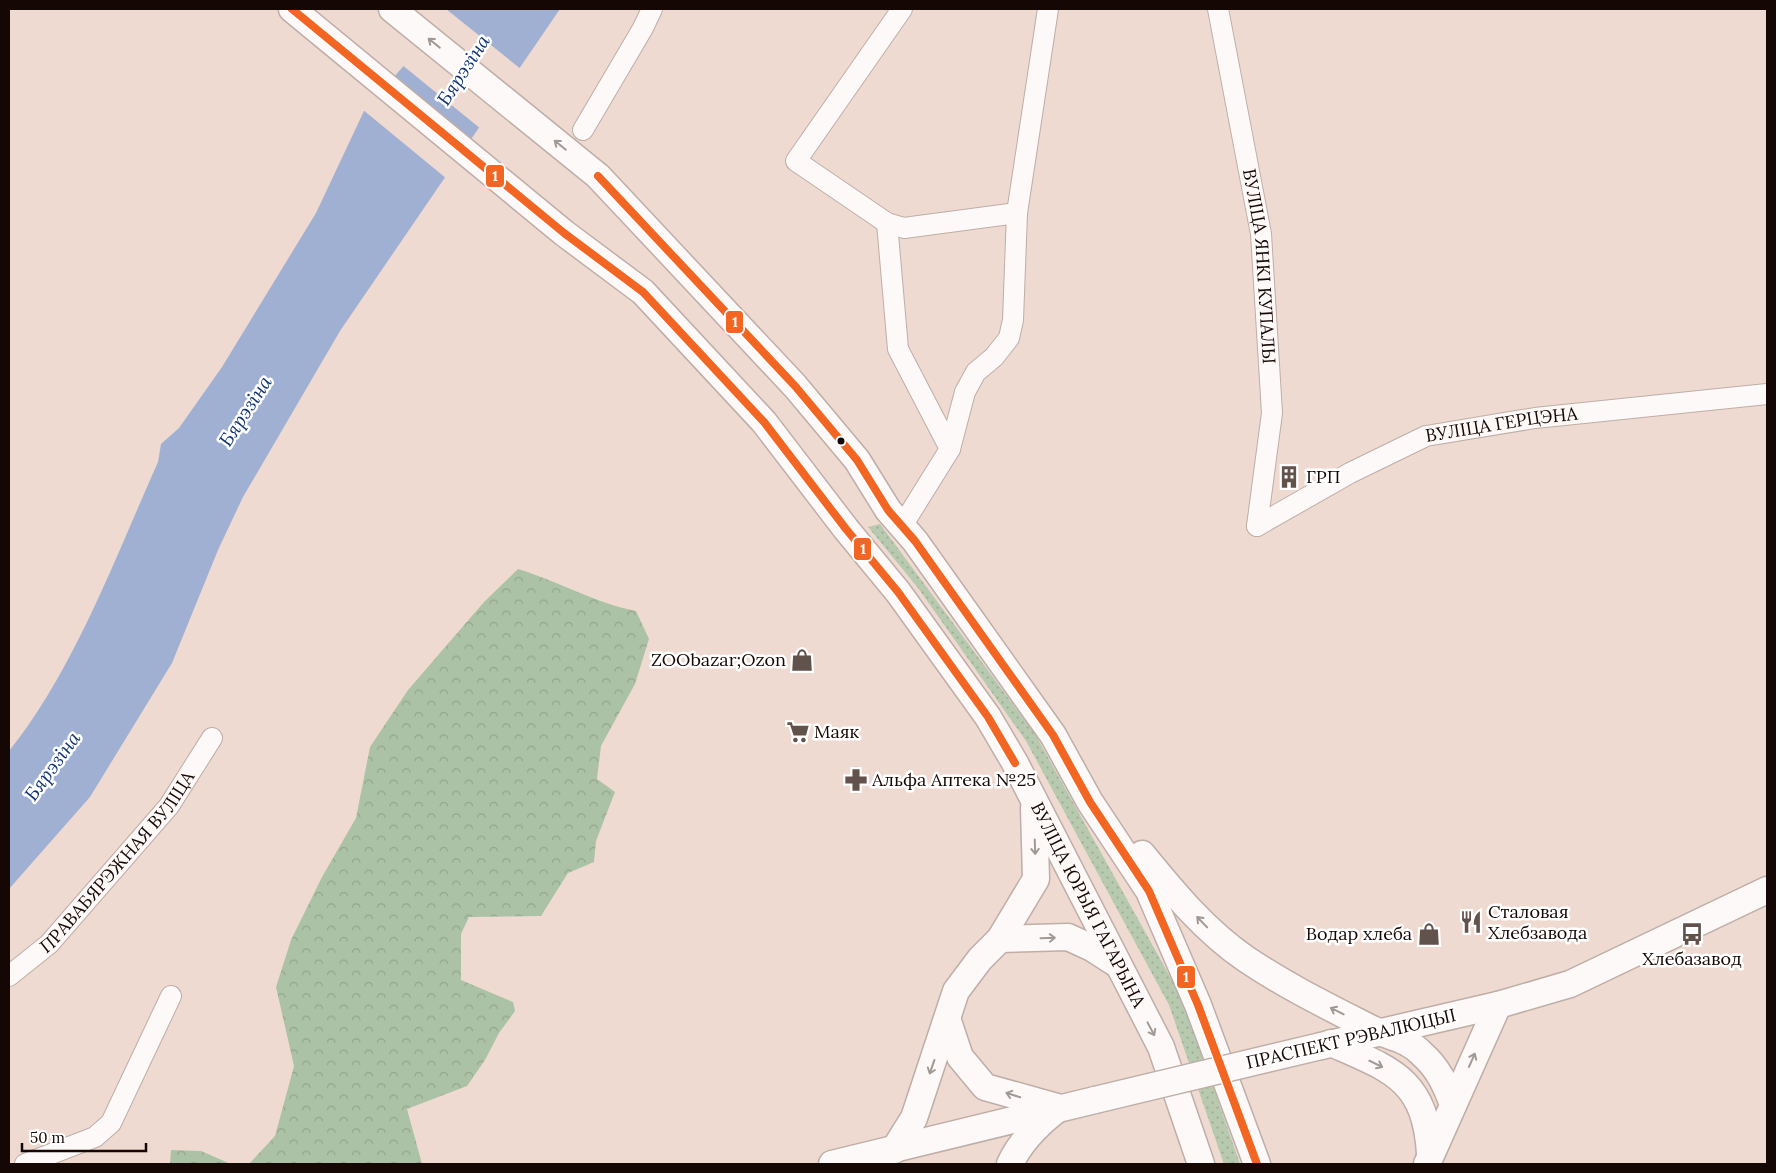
<svg xmlns="http://www.w3.org/2000/svg" width="1776" height="1173" font-family="Lora,serif">
	<style>
		.grass { fill: url(#grass-dots) }
		.forest { fill: url(#forest-crowns) }
		.water { fill: #a0b0d2 }
		.pier { fill: #efdad1 }
		.lines { fill: none; stroke-linecap: round; stroke-linejoin: round }
		.minor-casing { stroke: #beaea7; stroke-width: 22 }
		.major-casing { stroke: #beaea7; stroke-width: 29 }
		.minor { stroke: #fdf9f8; stroke-width: 20 }
		.major { stroke: #fdf9f8; stroke-width: 26 }
		.major-bridge-casing { stroke: #beaea7; stroke-width: 29; stroke-linecap: butt }
		.major-bridge { stroke: #fdf9f8; stroke-width: 26 }
		.bus-1-casing { stroke: #fff; stroke-width: 11 }
		.bus-1 { stroke: #f26522; stroke-width: 8 }
		.oneway { stroke: #a09996 }
		.bus-dot { fill: #150804; stroke: #fff; stroke-width: 2 }
		.labels { text-anchor: middle; stroke-width: 5; stroke-linejoin: round; paint-order: stroke }
		.street-label { font-size: 18px; fill: #150804; stroke: #fff }
		.poi-label { font-size: 18px; fill: #150804; stroke: #fff; text-anchor: start }
		.water-label { font-size: 19px; font-style: italic; fill: #103473; stroke: #fff }
		.line-badge { stroke: #fff; stroke-width: 2 }
		.badge-label { font-size: 14px; text-anchor: middle; font-weight: bold; fill: #fff }
	</style>
	<defs>
		<pattern id="grass-dots" width="8" height="8" patternUnits="userSpaceOnUse" patternTransform="scale(1.25)"><rect width="8" height="8" fill="#b7cab0"/><path d="M2 2h.1M6 6h.1" fill="none" stroke="#9cac96" stroke-width="1.8" stroke-linecap="round"/></pattern>
		<pattern id="forest-crowns" width="20" height="18" patternUnits="userSpaceOnUse" patternTransform="scale(1.25)"><rect width="20" height="18" fill="#acc2a6"/><path d="M2 6a3 3 0 1 1 6 0M12 15a3 3 0 1 1 6 0" fill="none" stroke="#93a58d"/></pattern>
	</defs>
	<rect width="100%" height="100%" fill="#efdad1"/>
	<!-- grass -->
	<polygon class="grass" points="880,524 1035,734 1183,1000 1240,1164 1224,1164 1169,1005 1026,741 918,588 868,527"/>
	<!-- forest -->
	<g class="forest">
		<path d="M518,569C558,581 595,603 636,611L649,639L635,684L601,746L597,779L615,792L596,841L594,862L568,873L541,916L469,917L461,934V980L513,1002L515,1011L499,1033L485,1060L467,1086L407,1109L422,1164H249L275,1136L294,1066L276,987L291,940L322,877L356,818L370,747L408,690L484,602Z"/>
		<polygon points="171,1150 201,1151 231,1164 170,1164"/>
	</g>
	<!-- water -->
	<path class="water" d="M443,9H560L340,331L243,497L218,550L172,663L90,797L9,889V751C73,672 116,556 158,462L161,444L179,428L222,367L316,213L364,111L422,45Z"/>
	<!-- pier -->
	<g class="pier">
		<polygon points="440,9 446,9 522,70 481,129 401,64 420,43"/>
		<polygon points="392,75 473,141 447,179 362,109"/>
	</g>
	<g class="lines">
		<defs>
			<g id="minor">
				<polyline points="902,9 796,161 887,223 904,228 1017,213"/>
				<path id="s1" d="M1218,9L1261,234L1272,413L1257,526"/>
				<polyline points="583,130 643,28 652,9"/>
				<polyline points="887,223 898,349 950,449"/>
				<polyline points="902,526 950,449 965,392 976,372 994,357 1009,338 1013,320 1017,213 1048,9"/>
				<path id="s2" d="M1257,526L1350,473L1426,436L1535,418L1767,394"/>
				<path id="s3" d="M9,976L49,944L169,806L212,738"/>
				<polyline points="25,1164 95,1137 111,1123 171,996"/>
			</g>
			<g id="major">
				<path id="s4" d="M292,9L564,233L643,292L764,422L846,529L898,592L988,717L1015,763L1161,1047L1201,1164"/>
				<polyline points="392,9 598,176 795,386 857,460 888,510 915,541 1053,735 1090,802 1149,891 1198,1005 1257,1164"/>
				<path d="M1142,854C1173,892 1205,931 1246,959C1286,986 1329,1007 1372,1029C1390,1037 1408,1039 1422,1054C1438,1068 1446,1085 1453,1105"/>
				<polyline points="1000,939 1068,937 1092,948 1117,964"/>
				<polyline points="948,1021 960,1057 985,1087 1057,1107"/>
				<path d="M1331,1043C1392,1070 1425,1079 1430,1153"/>
				<polyline points="1321,1046 1498,1005 1570,984 1767,890"/>
				<polyline points="894,1150 914,1118 956,991 980,959 1000,939 1036,879 1034,808"/>
				<polyline points="832,1164 1095,1100"/>
				<path d="M1010,1164C1020,1142 1036,1126 1055,1111"/>
				<polyline points="1427,1164 1498,1005"/>
			</g>
		</defs>
		<!-- minor casing -->
		<use href="#minor" class="minor-casing"/>
		<!-- major casing -->
		<use href="#major" class="major-casing"/>
		<!-- minor -->
		<use href="#minor" class="minor"/>
		<!-- major -->
		<use href="#major" class="major"/>
		<defs>
			<polyline id="major-bridge" points="1095,1100 1321,1046"/>
		</defs>
		<!-- major-bridge casing -->
		<use href="#major-bridge" class="major-bridge-casing"/>
		<!-- major-bridge -->
		<use href="#major-bridge" class="major-bridge"/>
		<defs>
			<g id="bus-1">
				<polyline points="292,9 564,233 643,292 764,422 846,529 898,592 988,717 1015,763"/>
				<polyline points="598,176 795,386 857,460 888,510 915,541 1053,735 1090,802 1149,891 1198,1005 1257,1164"/>
			</g>
		</defs>
		<!-- bus-1 casing -->
		<use href="#bus-1" class="bus-1-casing"/>
		<!-- bus-1 -->
		<use href="#bus-1" class="bus-1"/>
	</g>
	<!-- one-way arrows -->
	<defs><path id="oneway-shaft" d="M-6 0H5M1.5-3L5.5 0L1.5 3" fill="none" stroke-width="1.6" stroke-linecap="round" stroke-linejoin="round" transform="scale(1.25)"/></defs>
	<g class="oneway">
		<use href="#oneway-shaft" transform="translate(434 43) rotate(-141)"/>
		<use href="#oneway-shaft" transform="translate(560 145) rotate(-141)"/>
		<use href="#oneway-shaft" transform="translate(1035 847) rotate(88)"/>
		<use href="#oneway-shaft" transform="translate(1202 922) rotate(-134)"/>
		<use href="#oneway-shaft" transform="translate(1048 938) rotate(-2)"/>
		<use href="#oneway-shaft" transform="translate(1337 1011) rotate(-153)"/>
		<use href="#oneway-shaft" transform="translate(1151 1029) rotate(62)"/>
		<use href="#oneway-shaft" transform="translate(1472 1060) rotate(-66)"/>
		<use href="#oneway-shaft" transform="translate(1376 1064) rotate(26)"/>
		<use href="#oneway-shaft" transform="translate(932 1067) rotate(109)"/>
		<use href="#oneway-shaft" transform="translate(1013 1095) rotate(-162)"/>
	</g>
	<!-- icons -->
	<defs>
		<symbol id="building-bare" viewBox="-9 -9 18 18"><path d="M-4-6H4V6H1V3H-1V6H-4ZM-2.5-4.3h1.7v1.8h-1.7ZM.8-4.3h1.7v1.8H.8ZM-2.5-1h1.7V.8h-1.7ZM.8-1h1.7V.8H.8Z" fill="#61524c" stroke="#fff" stroke-width="2.5" paint-order="stroke"/></symbol>
		<symbol id="shop-bare" viewBox="-9 -9 18 18"><path d="M-5-2.5h2.3a2.7 3.5 0 0 1 5.4 0H5L5.5 6h-11ZM-1.5-2.5h3a1.5 2.3 0 0 0-3 0Z" fill="#61524c" stroke="#fff" stroke-width="2.5" paint-order="stroke"/></symbol>
		<symbol id="supermarket-bare" viewBox="-9 -9 18 18"><path d="M-6-5.5h2.5l.6 2H6L4.5 2H-2.5L-4.4-4H-6ZM-1.5 3.2a1.3 1.3 0 1 0 .1 0ZM3 3.2a1.3 1.3 0 1 0 .1 0Z" fill="#61524c" stroke="#fff" stroke-width="2.5" paint-order="stroke"/></symbol>
		<symbol id="pharmacy-bare" viewBox="-9 -9 18 18"><path d="M-2-6h4v4h4v4h-4v4h-4v-4h-4v-4h4Z" fill="#61524c" stroke="#fff" stroke-width="2.5" paint-order="stroke"/></symbol>
		<symbol id="restaurant-bare" viewBox="-9 -9 18 18"><path d="M-5-6h1v4h1v-4h1v4h1v-4h1v5L-1.5 .5V6h-2V.5L-5-1ZM5-6V6H3V1.5H1.5Q1.5-4 5-6Z" fill="#61524c" stroke="#fff" stroke-width="2.5" paint-order="stroke"/></symbol>
		<symbol id="bus-bare" viewBox="-9 -9 18 18"><path d="M-5-6H5V4H4V6H2V4H-2V6H-4V4H-5ZM-3.5-4V0h7V-4ZM-3.5 1.2v1.5H-2V1.2ZM2 1.2v1.5H3.5V1.2Z" fill="#61524c" stroke="#fff" stroke-width="2.5" paint-order="stroke"/></symbol>
	</defs>
	<g fill-rule="evenodd">
		<use href="#building-bare" x="1273" y="461" width="32" height="32"/>
		<use href="#shop-bare" x="786" y="644" width="32" height="32"/>
		<use href="#supermarket-bare" x="782" y="716" width="32" height="32"/>
		<use href="#pharmacy-bare" x="840" y="764" width="32" height="32"/>
		<use href="#restaurant-bare" x="1455" y="906" width="32" height="32"/>
		<use href="#shop-bare" x="1413" y="918" width="32" height="32"/>
		<use href="#bus-bare" x="1676" y="918" width="32" height="32"/>
	</g>
	<!-- markers -->
	<circle class="bus-dot" cx="841" cy="441" r="4.5"/>
	<g class="labels">
		<!-- street labels -->
		<g class="street-label">
			<text dy="6" stroke="none"><textPath href="#s1" startOffset="261">ВУЛІЦА ЯНКІ КУПАЛЫ</textPath></text>
			<text dy="6" stroke="none"><textPath href="#s2" startOffset="268">ВУЛІЦА ГЕРЦЭНА</textPath></text>
			<text dy="6" stroke="none"><textPath href="#s3" startOffset="158">ПРАВАБЯРЭЖНАЯ ВУЛІЦА</textPath></text>
			<text dy="6" stroke="none"><textPath href="#s4" startOffset="1212">ВУЛІЦА ЮРЫЯ ГАГАРЫНА</textPath></text>
			<text transform="translate(1351 1039) rotate(-13)" y="6">ПРАСПЕКТ РЭВАЛЮЦЫІ</text>
		</g>
		<!-- poi labels -->
		<g class="poi-label">
			<text x="1306" y="483">ГРП</text>
			<text x="786" y="666" text-anchor="end">ZOObazar;Ozon</text>
			<text x="814" y="738">Маяк</text>
			<text x="872" y="786">Альфа Аптека №25</text>
			<text x="1488" y="918">Сталовая<tspan x="1488" dy="21">Хлебзавода</tspan></text>
			<text x="1412" y="940" text-anchor="end">Водар хлеба</text>
			<text x="1692" y="965" text-anchor="middle">Хлебазавод</text>
		</g>
		<!-- water labels -->
		<g class="water-label">
			<text transform="translate(463 70) rotate(-57)" y="7">Бярэзіна</text>
			<text transform="translate(245 411) rotate(-57)" y="7">Бярэзіна</text>
			<text transform="translate(52 766) rotate(-54)" y="7">Бярэзіна</text>
		</g>
	</g>
	<g class="line-badge">
		<rect x="485" y="164" width="20" height="24" rx="5" fill="#f26522"/>
		<rect x="725" y="310" width="19" height="24" rx="5" fill="#f26522"/>
		<rect x="853" y="537" width="19" height="24" rx="5" fill="#f26522"/>
		<rect x="1176" y="965" width="20" height="24" rx="5" fill="#f26522"/>
	</g>
	<g class="badge-label">
		<text x="495" y="181">1</text>
		<text x="735" y="327">1</text>
		<text x="863" y="554">1</text>
		<text x="1186" y="982">1</text>
	</g>
	<!-- border -->
	<rect width="1776" height="1173" fill="none" stroke="#150804" stroke-width="20"/>
	<!-- scale -->
	<path d="M22 1143v8h124v-8" fill="none" stroke="#150804" stroke-width="2.5"/>
	<text x="30" y="1143" font-size="15" fill="#150804" stroke="#ffffff" stroke-width="4" paint-order="stroke">50 m</text>
</svg>
